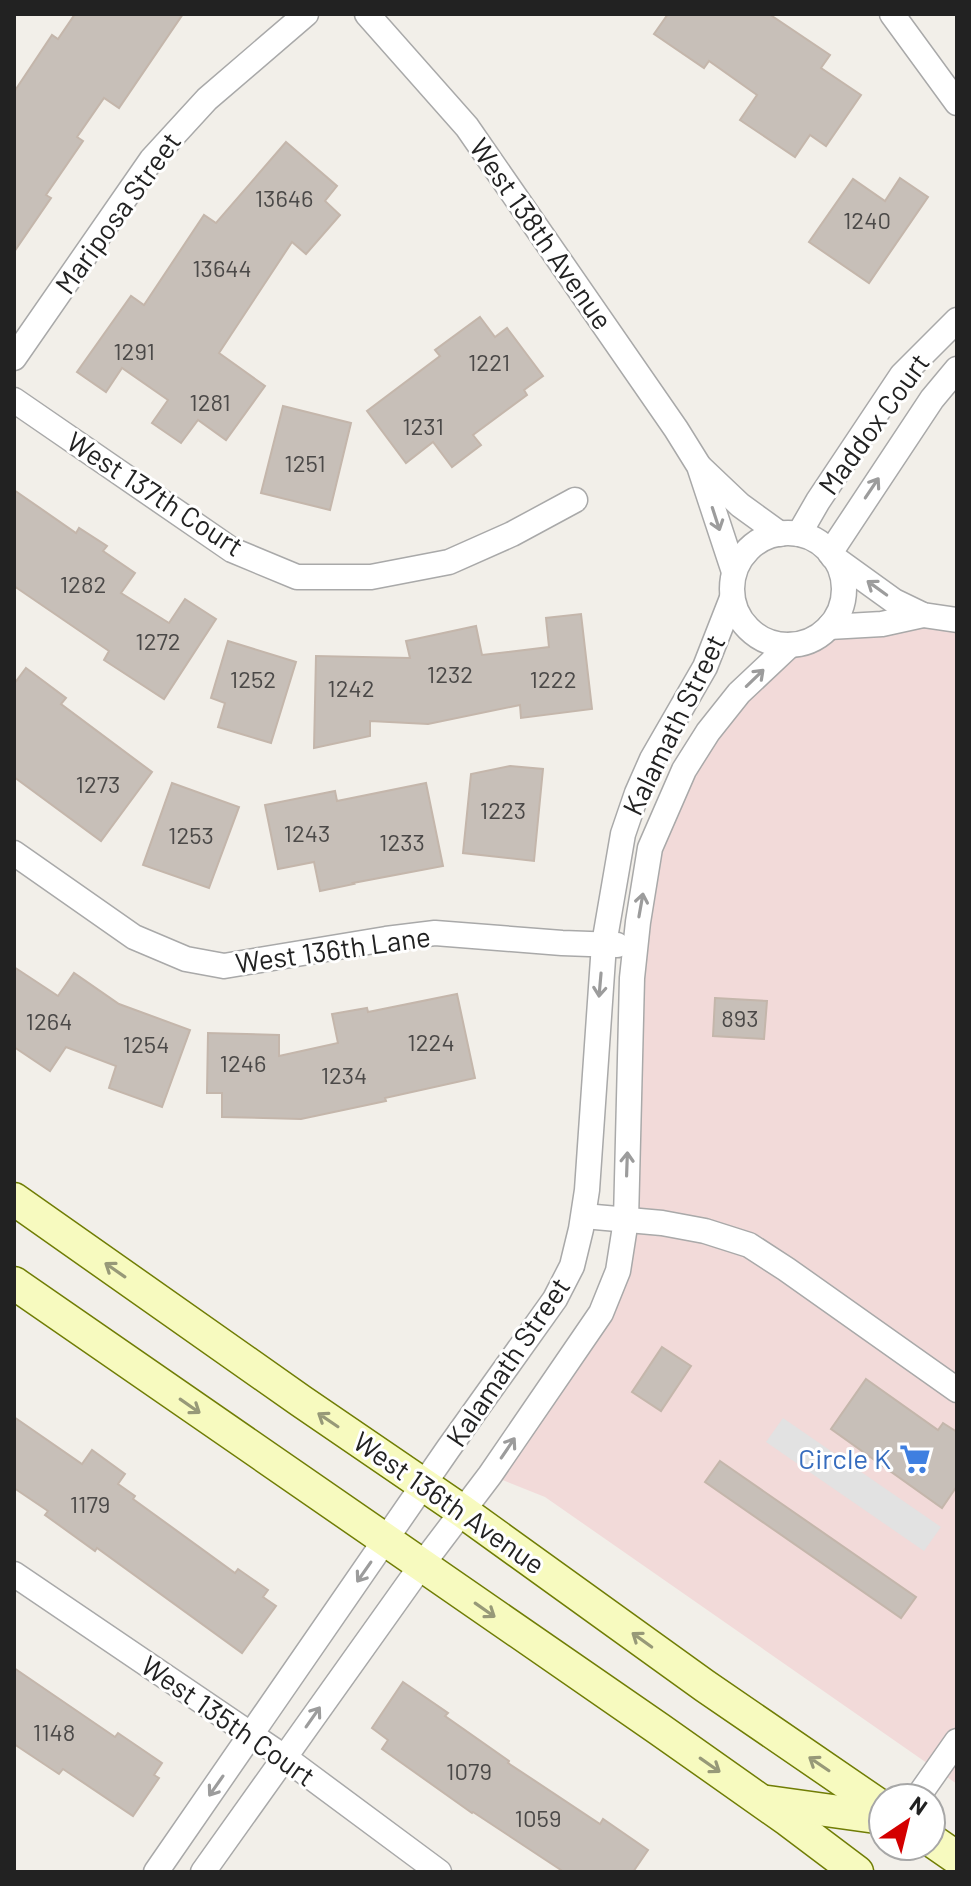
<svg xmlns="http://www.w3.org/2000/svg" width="971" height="1886" font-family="Barlow,sans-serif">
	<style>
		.commercial { fill: #f2dad9 }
		.parking { fill: #e2e2e2 }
		.building { fill: #c7bfb8; stroke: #c4b6ab; stroke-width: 2 }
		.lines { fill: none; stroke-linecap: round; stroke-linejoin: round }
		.minor-casing { stroke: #a9a9a9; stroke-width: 27 }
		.secondary-casing { stroke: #707d05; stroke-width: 35 }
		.minor { stroke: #fff; stroke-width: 24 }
		.secondary { stroke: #f7fabf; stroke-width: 32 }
		.oneway { stroke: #9c9c9c }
		.oneway2 { stroke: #979978 }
		.labels { text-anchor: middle; stroke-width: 6; stroke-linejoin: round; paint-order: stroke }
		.number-label { font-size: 24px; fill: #4b4948 }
		.street-label { font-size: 28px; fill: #222; stroke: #fff }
		.shop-label { font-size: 28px; fill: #366cbe; stroke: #fff; text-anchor: end }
	</style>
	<rect width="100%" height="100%" fill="#f2efe9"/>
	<!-- commercial -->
	<polygon class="commercial" points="957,620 957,1784 545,1497 490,1475 601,1313 626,1220 635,946 684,770 790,645 807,642 822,633"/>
	<!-- parking -->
	<polygon class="parking" points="783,1418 941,1527 924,1551 766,1442"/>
	<!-- building -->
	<g class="building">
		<polygon points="75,14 183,14 119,108 104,98 77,137 83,141 46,195 51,198 14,252 14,92 52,35 58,39"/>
		<polygon points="668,14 769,14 830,55 821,68 861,95 826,146 810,135 795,157 740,120 757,95 709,61 704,68 654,34"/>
		<polygon points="286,142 337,186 325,201 340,215 306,254 292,242 219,353 265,386 226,440 198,420 181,443 152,423 168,400 122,368 106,392 77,372 131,296 144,305 204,215 216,223"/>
		<polygon points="900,178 928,197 869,283 809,242 853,179 885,201"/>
		<polygon points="480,317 495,337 507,328 543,376 524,390 527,395 473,435 481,445 452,467 433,442 406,463 367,411 440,356 435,350"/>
		<polygon points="283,406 351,423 330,510 261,493"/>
		<polygon points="14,490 76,533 79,528 107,546 103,551 135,573 121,593 169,623 185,599 216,619 164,699 104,660 109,651 14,586"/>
		<polygon points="581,614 592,709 521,718 520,705 428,724 370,721 370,736 314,748 316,656 410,658 406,641 476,626 482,655 549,647 546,618"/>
		<polygon points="228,641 296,662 271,743 218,727 225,703 211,698"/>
		<polygon points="26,668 66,698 61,704 152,772 101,841 14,777 14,684"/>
		<polygon points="510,766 543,769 534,861 463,853 471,774"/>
		<polygon points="172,783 239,807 209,888 143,865"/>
		<polygon points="426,783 443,866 353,883 354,884 320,891 314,862 278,869 265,805 335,791 337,801"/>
		<polygon points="14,967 58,996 74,973 119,1004 190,1030 162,1107 109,1088 116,1066 66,1047 50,1071 14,1047"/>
		<polygon points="457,994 475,1078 385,1098 386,1101 301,1119 222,1117 222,1093 207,1093 208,1033 279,1035 279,1056 338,1043 332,1014 367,1008 368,1012"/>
		<polygon points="715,998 767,1001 764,1039 713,1036"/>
		<polygon points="662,1347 691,1366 661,1411 632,1392"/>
		<polygon points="866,1379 938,1430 943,1423 957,1432 957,1486 942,1508 831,1429"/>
		<polygon points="14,1417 82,1464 92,1450 125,1474 118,1484 135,1496 133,1499 235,1573 238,1569 268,1590 263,1597 276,1606 242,1653 97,1548 95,1551 45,1515 48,1511 14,1488"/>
		<polygon points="720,1461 916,1597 901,1618 705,1482"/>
		<polygon points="14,1668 115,1737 118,1733 162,1763 154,1775 159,1778 133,1816 63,1769 59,1774 14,1744"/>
		<polygon points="403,1682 448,1713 445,1716 509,1761 508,1763 600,1824 603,1819 648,1850 633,1872 564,1872 473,1812 472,1813 382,1749 388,1740 372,1728"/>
	</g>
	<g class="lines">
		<defs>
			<g id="minor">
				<polyline points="367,14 467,127 676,429 699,466 734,572"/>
				<polyline points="892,14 957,103"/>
				<polyline points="14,358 152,159 207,99 306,14"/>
				<polyline points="14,400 232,550 297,577 371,577 449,562 512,534 575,500"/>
				<polyline points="701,468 740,505 780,534"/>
				<circle cx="788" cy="589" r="56"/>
				<polyline points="799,534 818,501 902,375 957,320"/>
				<polyline points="830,553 932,399 957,369"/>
				<polyline points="833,557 894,601 923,615 957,620"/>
				<polyline points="829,627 882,624 923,615"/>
				<polyline points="14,853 134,937 186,959 224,966 386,939 435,933 562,943 617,945"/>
				<polyline points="584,1216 662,1223 705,1231 749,1245 786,1269 957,1390"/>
				<polyline points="14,1574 284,1757 439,1872"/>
				<polyline points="917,1798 957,1741"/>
				<polyline points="156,1872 448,1449 555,1299 572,1266 581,1229 587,1190 604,944 623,834 637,793 652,759 705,667 732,598"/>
				<polyline points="203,1872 421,1566 490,1475 601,1313 618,1271 626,1220 632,978 638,922 650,848 684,770 708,732 739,693 790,645"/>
			</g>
			<g id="secondary">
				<polyline points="14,1199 301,1401 462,1511 705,1686 883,1808"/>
				<polyline points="14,1283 659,1729 788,1820 857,1872"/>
				<polyline points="768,1802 883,1818"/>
				<polyline points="931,1840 957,1858"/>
			</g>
		</defs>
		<!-- minor casing -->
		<use href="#minor" class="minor-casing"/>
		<!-- secondary casing -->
		<use href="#secondary" class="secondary-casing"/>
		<!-- minor -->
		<use href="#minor" class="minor"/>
		<!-- secondary -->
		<use href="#secondary" class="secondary"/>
	</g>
	<!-- one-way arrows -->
	<defs><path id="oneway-shaft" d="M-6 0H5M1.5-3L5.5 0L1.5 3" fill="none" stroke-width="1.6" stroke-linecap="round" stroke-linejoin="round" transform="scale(2)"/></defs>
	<g class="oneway">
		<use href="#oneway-shaft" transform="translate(872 488) rotate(-56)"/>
		<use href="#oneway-shaft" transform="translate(716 519) rotate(72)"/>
		<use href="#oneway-shaft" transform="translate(877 588) rotate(-144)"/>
		<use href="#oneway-shaft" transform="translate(755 678) rotate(-44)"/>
		<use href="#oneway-shaft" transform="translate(641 905) rotate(-80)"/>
		<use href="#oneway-shaft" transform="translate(600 985) rotate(95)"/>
		<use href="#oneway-shaft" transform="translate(627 1164) rotate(-88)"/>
		<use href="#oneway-shaft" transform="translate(508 1448) rotate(-56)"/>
		<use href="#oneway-shaft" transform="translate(364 1572) rotate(125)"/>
		<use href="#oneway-shaft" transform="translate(313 1717) rotate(-55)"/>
		<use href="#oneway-shaft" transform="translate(216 1786) rotate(125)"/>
	</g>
	<g class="oneway2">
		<use href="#oneway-shaft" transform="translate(115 1270) rotate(-145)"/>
		<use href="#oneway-shaft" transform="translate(190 1406) rotate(35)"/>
		<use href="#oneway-shaft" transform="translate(328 1420) rotate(-146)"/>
		<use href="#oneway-shaft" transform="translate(485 1610) rotate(35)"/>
		<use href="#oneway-shaft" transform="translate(642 1640) rotate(-144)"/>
		<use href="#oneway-shaft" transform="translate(819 1764) rotate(-146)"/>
		<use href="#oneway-shaft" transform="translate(710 1765) rotate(35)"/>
	</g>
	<!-- icons -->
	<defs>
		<symbol id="supermarket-bare" viewBox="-9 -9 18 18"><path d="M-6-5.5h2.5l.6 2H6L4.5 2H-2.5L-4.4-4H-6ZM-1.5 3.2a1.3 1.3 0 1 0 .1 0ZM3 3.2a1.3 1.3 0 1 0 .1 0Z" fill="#3f7fe0" stroke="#fff" stroke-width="2.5" paint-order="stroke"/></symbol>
	</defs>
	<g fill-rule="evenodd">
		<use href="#supermarket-bare" x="893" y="1437" width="44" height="44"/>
	</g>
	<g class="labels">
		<!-- number labels -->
		<g class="number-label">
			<text x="284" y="207">13646</text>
			<text x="867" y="229">1240</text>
			<text x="222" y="277">13644</text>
			<text x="134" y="360">1291</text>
			<text x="489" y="371">1221</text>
			<text x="210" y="411">1281</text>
			<text x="423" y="435">1231</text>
			<text x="305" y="472">1251</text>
			<text x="83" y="593">1282</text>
			<text x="158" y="650">1272</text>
			<text x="450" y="683">1232</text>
			<text x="253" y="688">1252</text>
			<text x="553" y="688">1222</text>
			<text x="351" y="697">1242</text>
			<text x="98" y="793">1273</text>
			<text x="503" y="819">1223</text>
			<text x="307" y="842">1243</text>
			<text x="191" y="844">1253</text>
			<text x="402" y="851">1233</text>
			<text x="740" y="1027">893</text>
			<text x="49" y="1030">1264</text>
			<text x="431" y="1051">1224</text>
			<text x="146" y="1053">1254</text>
			<text x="243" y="1072">1246</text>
			<text x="344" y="1084">1234</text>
			<text x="90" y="1513">1179</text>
			<text x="54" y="1741">1148</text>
			<text x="469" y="1780">1079</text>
			<text x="538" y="1827">1059</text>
		</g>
		<!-- street labels -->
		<g class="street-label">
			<text transform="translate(118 213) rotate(-54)" y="10">Mariposa Street</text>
			<text transform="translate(541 234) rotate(55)" y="10">West 138th Avenue</text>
			<text transform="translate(874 424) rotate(-54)" y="10">Maddox Court</text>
			<text transform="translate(155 494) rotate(33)" y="10">West 137th Court</text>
			<text transform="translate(674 725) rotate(-64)" y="10">Kalamath Street</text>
			<text transform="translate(333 950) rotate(-8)" y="10">West 136th Lane</text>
			<text transform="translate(508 1362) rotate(-56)" y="10">Kalamath Street</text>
			<text transform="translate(449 1503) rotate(35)" y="10">West 136th Avenue</text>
			<text transform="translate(228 1721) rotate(35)" y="10">West 135th Court</text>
		</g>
		<!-- shop labels -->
		<g class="shop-label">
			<text x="891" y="1469">Circle K</text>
		</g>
	</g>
	<!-- border -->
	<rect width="971" height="1886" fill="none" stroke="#222222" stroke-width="32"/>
	<!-- north arrow -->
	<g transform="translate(907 1822) rotate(35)"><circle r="38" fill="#ffffff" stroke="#a7a7a7" stroke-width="2"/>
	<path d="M0-6L14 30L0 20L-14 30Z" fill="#d40000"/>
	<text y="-12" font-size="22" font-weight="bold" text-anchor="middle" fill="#222222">N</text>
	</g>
</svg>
